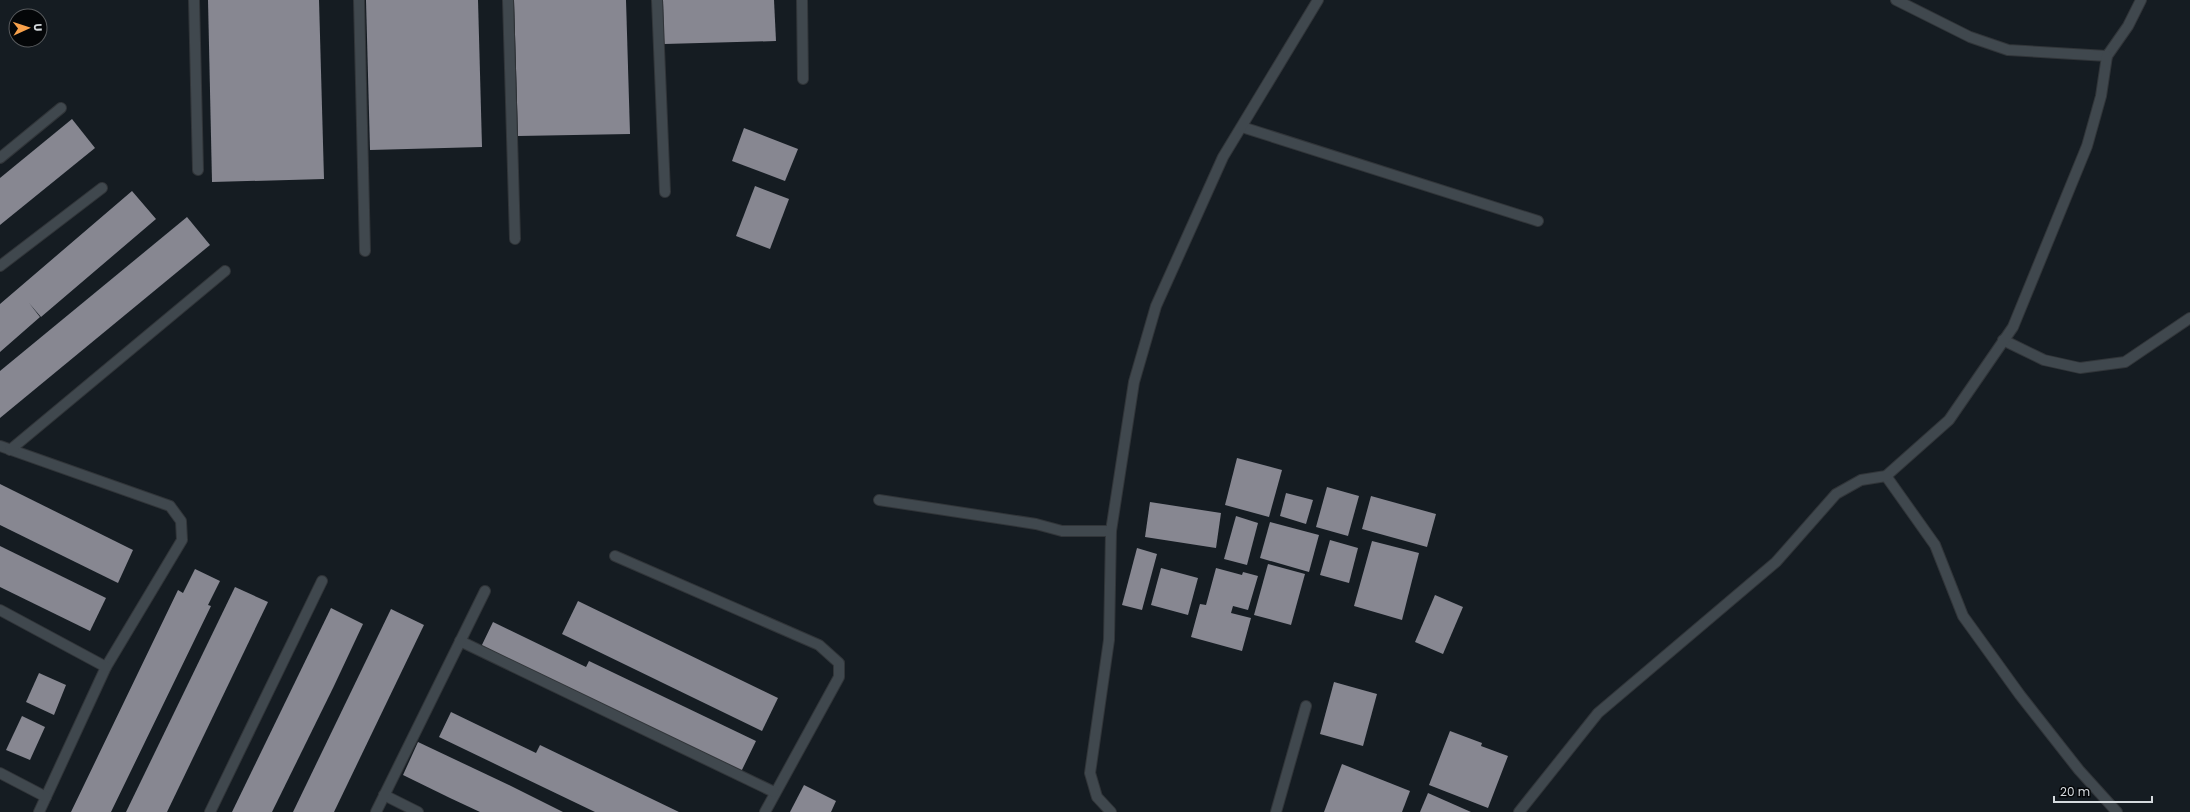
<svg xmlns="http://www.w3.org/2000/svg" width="2190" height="812" font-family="Poppins,sans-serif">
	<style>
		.building { fill: #878791 }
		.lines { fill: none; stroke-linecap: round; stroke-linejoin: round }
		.minor-casing { stroke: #313539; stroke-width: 12 }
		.minor { stroke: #40484e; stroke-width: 10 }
	</style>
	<rect width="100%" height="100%" fill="#151c22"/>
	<!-- building -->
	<g class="building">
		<polygon points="208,0 319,0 324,179 212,182"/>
		<polygon points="366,0 478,0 482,147 370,150"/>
		<polygon points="514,0 626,0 630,134 518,136"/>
		<polygon points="663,0 774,0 776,41 664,44"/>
		<polygon points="72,119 95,148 0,225 0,178"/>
		<polygon points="744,128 798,149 785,181 732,161"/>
		<polygon points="755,186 789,199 770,249 736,236"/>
		<polygon points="132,191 156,219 41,317 29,303 40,317 0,352 0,304"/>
		<polygon points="187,217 210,245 0,418 0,371"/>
		<polygon points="1237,458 1282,470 1269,517 1225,505"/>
		<polygon points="0,484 133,550 118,583 0,525"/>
		<polygon points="1327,487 1359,496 1348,536 1316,527"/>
		<polygon points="1286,493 1313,500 1306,524 1280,516"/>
		<polygon points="1371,496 1436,514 1427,547 1362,529"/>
		<polygon points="1150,502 1221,513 1216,548 1145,537"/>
		<polygon points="1236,516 1258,523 1247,565 1224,559"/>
		<polygon points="1270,522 1319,535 1309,572 1260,558"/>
		<polygon points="1330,540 1358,548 1349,583 1320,575"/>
		<polygon points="1372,541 1419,553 1402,620 1354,606"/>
		<polygon points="0,546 106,598 90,631 0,587"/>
		<polygon points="1137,548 1157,554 1142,610 1122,605"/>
		<polygon points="1268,564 1305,574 1291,625 1254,615"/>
		<polygon points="1161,568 1198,578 1188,615 1151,605"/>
		<polygon points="1216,568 1242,575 1243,572 1258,576 1248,610 1233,606 1231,613 1251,618 1242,651 1191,637 1200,604 1206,605"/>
		<polygon points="195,569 220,581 208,605 211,606 111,812 71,812 178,590 183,593"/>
		<polygon points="235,587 268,602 205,733 167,812 126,812"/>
		<polygon points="1435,595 1463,607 1443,654 1415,642"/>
		<polygon points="578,601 778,698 762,731 562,634"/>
		<polygon points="331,608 363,624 333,688 272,812 232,812"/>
		<polygon points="391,609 424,625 334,812 293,812"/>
		<polygon points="493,622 586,667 589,661 756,741 740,774 480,649"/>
		<polygon points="39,673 66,685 54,715 26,702"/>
		<polygon points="1334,682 1377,694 1363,746 1320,734"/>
		<polygon points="451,712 536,753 540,745 679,812 595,812 439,737"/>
		<polygon points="22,716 45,727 30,760 6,750"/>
		<polygon points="1450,731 1482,743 1481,746 1508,756 1488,808 1429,785"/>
		<polygon points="418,742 511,786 563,812 480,812 450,798 403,775"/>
		<polygon points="1342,764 1410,791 1402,812 1324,812"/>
		<polygon points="804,785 836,801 831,812 790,812"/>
		<polygon points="1428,793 1471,812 1420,812"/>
	</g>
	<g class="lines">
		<defs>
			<g id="minor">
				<polyline points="194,0 198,170"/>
				<polyline points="359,0 365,251"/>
				<polyline points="508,0 515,239"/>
				<polyline points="657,0 665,192"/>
				<polyline points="802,0 803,79"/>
				<polyline points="1896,0 1970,37 2008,50 2107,56 2128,26 2141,0"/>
				<polyline points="1242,127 1538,221"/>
				<polyline points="0,158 61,108"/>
				<polyline points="0,266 102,188"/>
				<polyline points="2003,340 2044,360 2080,368 2125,362 2190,318"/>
				<polyline points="0,446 170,506 181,521 182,540 106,667 39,812"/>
				<polyline points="10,450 225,271"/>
				<polyline points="1886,476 1935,545 1963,616 2020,695 2079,770 2117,812"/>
				<polyline points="879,500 1036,524 1062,531 1111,531"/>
				<polyline points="615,556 819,645 839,663 839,677 765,812"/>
				<polyline points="0,610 106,667"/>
				<polyline points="460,641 774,792"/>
				<polyline points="0,773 46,797"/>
				<polyline points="384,795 418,812"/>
				<polyline points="210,812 322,581"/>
				<polyline points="376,812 485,591"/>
				<polyline points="1111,812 1097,797 1090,773 1109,640 1111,531 1134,382 1156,306 1223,157 1318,0"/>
				<polyline points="1276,812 1306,706"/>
				<polyline points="1519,812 1598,713 1776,562 1836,494 1861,480 1886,476 1949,420 2013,327 2087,146 2101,96 2107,56"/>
			</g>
		</defs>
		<!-- minor casing -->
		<use href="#minor" class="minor-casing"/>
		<!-- minor -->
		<use href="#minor" class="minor"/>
	</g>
	<!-- north arrow -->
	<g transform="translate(28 28) rotate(87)"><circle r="19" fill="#040608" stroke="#585b5e"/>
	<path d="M0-3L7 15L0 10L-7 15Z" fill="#f8a14b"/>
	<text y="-6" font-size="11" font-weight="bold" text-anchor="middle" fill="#d5dade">U</text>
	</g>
	<!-- scale -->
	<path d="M2054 796v6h98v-6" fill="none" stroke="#d5dade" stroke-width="2"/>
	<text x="2060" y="796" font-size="12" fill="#d5dade" stroke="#040608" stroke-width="3" paint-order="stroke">20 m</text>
</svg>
